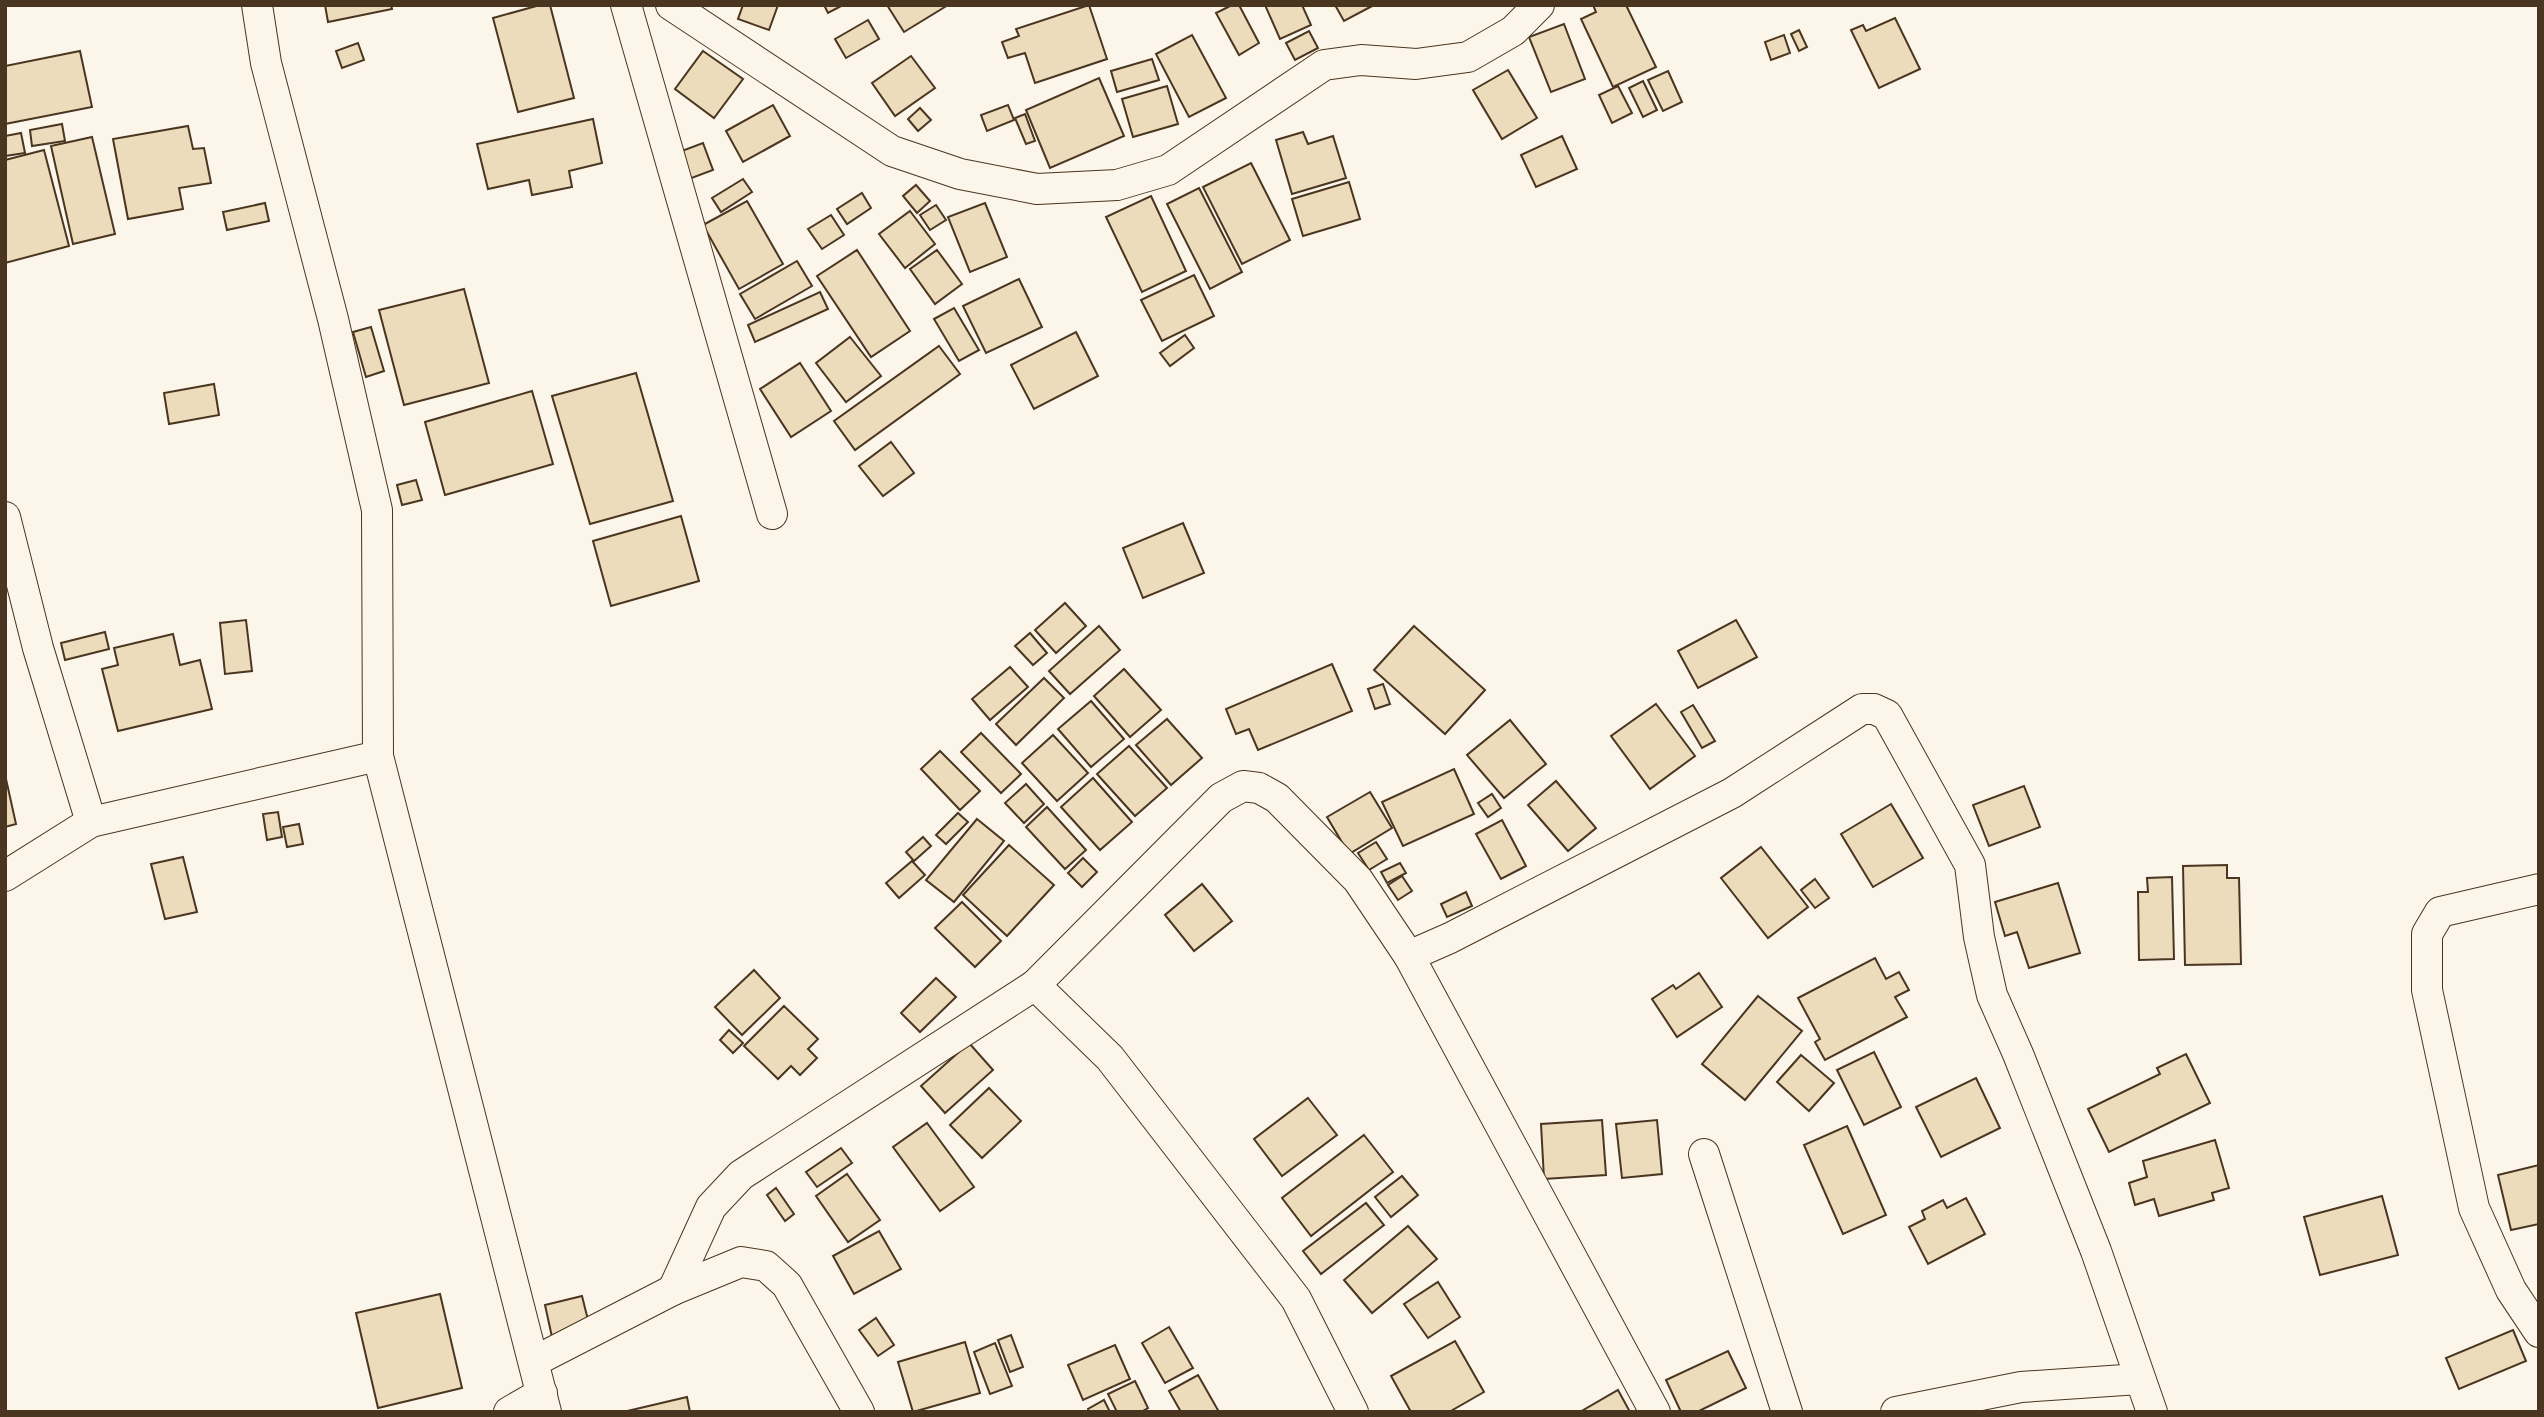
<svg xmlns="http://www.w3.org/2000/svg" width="2544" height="1417" font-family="'PT Sans',sans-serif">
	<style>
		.building { fill: #ecdcbc; stroke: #4a3520; stroke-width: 2 }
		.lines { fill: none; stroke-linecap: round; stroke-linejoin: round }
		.minor-casing { stroke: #4a3520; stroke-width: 32 }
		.minor { stroke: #fbf6e9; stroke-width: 30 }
	</style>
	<rect width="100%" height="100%" fill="#fbf6e9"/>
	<!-- building -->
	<g class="building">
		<polygon points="325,5 391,5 392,9 328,22"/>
		<polygon points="540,5 550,5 574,98 518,112 493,18"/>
		<polygon points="743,5 778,5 769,30 738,19"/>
		<polygon points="824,5 843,5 828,13"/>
		<polygon points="887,5 948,5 904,32"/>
		<polygon points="1089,5 1107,59 1035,83 1025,53 1008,58 1002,42 1019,36 1016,29"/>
		<polygon points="1232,5 1239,5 1259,43 1239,55 1216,13"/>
		<polygon points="1265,5 1302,5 1311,25 1280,39"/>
		<polygon points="1335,5 1374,5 1344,21"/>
		<polygon points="1593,5 1626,5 1656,67 1613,87 1581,19 1596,12"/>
		<polygon points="1895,18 1920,69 1879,88 1851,30 1863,25 1866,31"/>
		<polygon points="868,20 879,39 846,58 835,39"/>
		<polygon points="1564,24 1585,79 1551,92 1529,37"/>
		<polygon points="1799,30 1807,47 1799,51 1791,34"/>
		<polygon points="1309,31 1318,48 1295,60 1286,43"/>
		<polygon points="1192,35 1226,98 1189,117 1156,54"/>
		<polygon points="1784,35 1790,53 1771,60 1765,42"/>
		<polygon points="358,43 364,60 342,68 336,51"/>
		<polygon points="80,51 92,107 5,124 5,66"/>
		<polygon points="703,51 743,79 714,118 675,89"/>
		<polygon points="911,56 935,88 895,116 872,83"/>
		<polygon points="1152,59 1159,80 1117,92 1111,71"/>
		<polygon points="1508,70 1537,118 1502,139 1473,90"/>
		<polygon points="1668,71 1682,102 1663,111 1648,80"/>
		<polygon points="1099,78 1124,136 1050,168 1026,110"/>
		<polygon points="1643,81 1657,110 1643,117 1629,88"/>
		<polygon points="1167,86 1178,124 1133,137 1122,99"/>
		<polygon points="1618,86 1632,113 1612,123 1599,95"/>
		<polygon points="773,105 790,136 743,162 726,131"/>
		<polygon points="1008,105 1014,120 987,131 981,115"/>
		<polygon points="920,108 931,120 918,131 908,119"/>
		<polygon points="1025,114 1035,141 1026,144 1015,118"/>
		<polygon points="593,119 602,163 569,171 572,187 532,195 529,180 488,189 477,144"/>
		<polygon points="62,124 65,141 32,146 30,130"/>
		<polygon points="188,126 193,149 204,148 211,183 179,188 183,209 128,219 113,139"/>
		<polygon points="1303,132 1308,144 1333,136 1346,178 1292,194 1276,140"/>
		<polygon points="21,133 25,153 5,156 5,136"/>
		<polygon points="1562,136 1577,169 1536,187 1521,155"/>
		<polygon points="92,137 115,234 73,244 51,146"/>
		<polygon points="703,143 713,170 689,179 679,152"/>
		<polygon points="44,150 69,246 5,263 5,160"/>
		<polygon points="1251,163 1290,240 1242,264 1203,187"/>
		<polygon points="743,179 752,192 721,212 712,198"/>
		<polygon points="1349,182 1360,219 1303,236 1292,199"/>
		<polygon points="916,185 930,201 917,213 903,196"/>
		<polygon points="1199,188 1242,272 1210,289 1167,204"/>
		<polygon points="862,193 871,208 847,224 837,209"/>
		<polygon points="1151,196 1186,271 1142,292 1106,217"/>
		<polygon points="747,201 783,264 739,289 703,225"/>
		<polygon points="265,203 269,221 227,230 223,212"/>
		<polygon points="985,203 1007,257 970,272 948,217"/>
		<polygon points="936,205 946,220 930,230 920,215"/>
		<polygon points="910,211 935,244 905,268 879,234"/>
		<polygon points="831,215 844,235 822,249 808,229"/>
		<polygon points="857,250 910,331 871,357 817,276"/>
		<polygon points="937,250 962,284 935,304 910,269"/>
		<polygon points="797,261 812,286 755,319 740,294"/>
		<polygon points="1194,275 1214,316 1162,341 1141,300"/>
		<polygon points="1019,279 1042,327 986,353 963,306"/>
		<polygon points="464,289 489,383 404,405 379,310"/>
		<polygon points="820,292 828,309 755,342 748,325"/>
		<polygon points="954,308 979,350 959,361 934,319"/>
		<polygon points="371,327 384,371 366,377 353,332"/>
		<polygon points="1076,332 1098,376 1034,409 1011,365"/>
		<polygon points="1185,335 1194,348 1170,366 1160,353"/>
		<polygon points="850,337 881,376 846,402 816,363"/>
		<polygon points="939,346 960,374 855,450 834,421"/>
		<polygon points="800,363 831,411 791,437 760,389"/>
		<polygon points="636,373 673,501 590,524 552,396"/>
		<polygon points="214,384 219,415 169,424 164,393"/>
		<polygon points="532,391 553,464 445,495 425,422"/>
		<polygon points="891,442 914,473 883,496 859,466"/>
		<polygon points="416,480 422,500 402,505 397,485"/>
		<polygon points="681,516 699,581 611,606 593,541"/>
		<polygon points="1183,523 1204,573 1143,598 1123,548"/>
		<polygon points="1065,603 1086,626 1056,653 1035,630"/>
		<polygon points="246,620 252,671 225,674 220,623"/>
		<polygon points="1736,620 1757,657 1698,688 1678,651"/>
		<polygon points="1099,626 1120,650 1070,694 1049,671"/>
		<polygon points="1414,626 1485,690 1445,734 1374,670"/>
		<polygon points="105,632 109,649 65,660 61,643"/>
		<polygon points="1030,633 1047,653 1033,665 1015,646"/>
		<polygon points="173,634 180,665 200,660 212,709 118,731 102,669 118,665 114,648"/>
		<polygon points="1332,664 1352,711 1258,750 1249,729 1236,734 1226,709"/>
		<polygon points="1010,667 1028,687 990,720 972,699"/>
		<polygon points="1124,669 1161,710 1130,737 1094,696"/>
		<polygon points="1044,678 1064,698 1016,745 996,724"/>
		<polygon points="1383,684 1390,704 1375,709 1368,689"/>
		<polygon points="1091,701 1124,739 1091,767 1058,729"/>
		<polygon points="1656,704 1695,756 1650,789 1611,736"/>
		<polygon points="1693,705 1715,741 1702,748 1681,712"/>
		<polygon points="1167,719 1202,758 1171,785 1136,745"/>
		<polygon points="1510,720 1546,764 1504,798 1467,755"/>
		<polygon points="981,733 1021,774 1001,793 961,752"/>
		<polygon points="1053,735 1088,773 1057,801 1022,763"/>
		<polygon points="1129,746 1167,788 1135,816 1097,774"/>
		<polygon points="940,751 980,791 960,810 921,769"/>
		<polygon points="1454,769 1474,814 1403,846 1382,802"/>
		<polygon points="1093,778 1132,822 1100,850 1061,807"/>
		<polygon points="6,779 16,824 5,827 5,779"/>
		<polygon points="1556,781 1596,828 1568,851 1528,805"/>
		<polygon points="1026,784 1044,804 1024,823 1005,803"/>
		<polygon points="2024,786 2040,827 1989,846 1973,805"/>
		<polygon points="1370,792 1392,828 1349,854 1327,817"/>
		<polygon points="1492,794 1501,808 1488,817 1478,803"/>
		<polygon points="1891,804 1923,858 1873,887 1841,834"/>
		<polygon points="1047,807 1086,850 1065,869 1026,827"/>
		<polygon points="278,812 282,837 267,840 263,814"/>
		<polygon points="958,813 968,822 946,844 936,835"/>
		<polygon points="977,819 1004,841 954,902 926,880"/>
		<polygon points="1502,820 1526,866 1501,879 1476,834"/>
		<polygon points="299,824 303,844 287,847 283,827"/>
		<polygon points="923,837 931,846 914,861 906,852"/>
		<polygon points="1376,842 1387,859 1369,870 1358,853"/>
		<polygon points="1009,845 1054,885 1007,936 963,895"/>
		<polygon points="1761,847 1808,907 1768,938 1721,878"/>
		<polygon points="183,857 197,912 165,919 151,864"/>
		<polygon points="1083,858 1097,872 1082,887 1068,873"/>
		<polygon points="912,861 925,875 899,898 886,883"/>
		<polygon points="1400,863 1406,873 1387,883 1381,872"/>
		<polygon points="2227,865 2227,878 2239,878 2241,964 2185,965 2183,866"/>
		<polygon points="1402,876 1412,891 1398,900 1388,885"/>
		<polygon points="2172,877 2174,959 2139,960 2138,892 2148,892 2147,878"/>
		<polygon points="1815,879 1829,898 1815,908 1801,890"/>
		<polygon points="2058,883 2080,953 2029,968 2017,932 2005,936 1995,902"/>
		<polygon points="1202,884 1232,921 1194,951 1165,915"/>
		<polygon points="1466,892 1472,906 1447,917 1441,904"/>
		<polygon points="962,902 1001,941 975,967 935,928"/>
		<polygon points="1875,958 1886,979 1899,972 1909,990 1895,997 1907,1017 1825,1060 1815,1042 1820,1039 1798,998"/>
		<polygon points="754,970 780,998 742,1035 715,1007"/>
		<polygon points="1699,973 1722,1007 1677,1037 1652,999 1673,985 1676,989"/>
		<polygon points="936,978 956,997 920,1032 901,1013"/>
		<polygon points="1758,996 1802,1031 1745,1100 1702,1064"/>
		<polygon points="784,1006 818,1039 808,1049 817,1058 800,1075 791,1066 778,1079 744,1046"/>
		<polygon points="729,1030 743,1043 733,1053 720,1040"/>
		<polygon points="969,1043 993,1070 945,1113 921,1086"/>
		<polygon points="1874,1052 1901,1107 1864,1125 1837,1070"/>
		<polygon points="2186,1054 2210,1103 2109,1152 2088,1109 2160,1074 2157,1068"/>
		<polygon points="1801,1055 1834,1083 1809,1111 1777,1082"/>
		<polygon points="1976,1078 2000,1128 1941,1157 1916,1107"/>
		<polygon points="989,1088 1021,1121 982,1158 950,1125"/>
		<polygon points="1308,1098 1337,1135 1282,1176 1254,1139"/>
		<polygon points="1602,1120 1606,1175 1544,1179 1541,1124"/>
		<polygon points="1657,1120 1662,1174 1622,1178 1616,1124"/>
		<polygon points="927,1123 974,1187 940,1211 893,1147"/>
		<polygon points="1847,1126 1886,1215 1843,1234 1804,1145"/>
		<polygon points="1364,1135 1393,1172 1311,1236 1282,1198"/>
		<polygon points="2215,1140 2229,1188 2212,1193 2214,1200 2159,1216 2154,1199 2135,1205 2129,1183 2147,1177 2143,1161"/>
		<polygon points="841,1148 852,1163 817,1187 806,1172"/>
		<polygon points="2539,1165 2539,1224 2511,1230 2498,1175"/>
		<polygon points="847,1174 880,1220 848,1242 816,1196"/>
		<polygon points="1402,1176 1418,1195 1391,1217 1375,1197"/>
		<polygon points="776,1188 794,1214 785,1221 767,1195"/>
		<polygon points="2382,1196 2398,1255 2320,1275 2304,1217"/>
		<polygon points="1966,1198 1985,1234 1928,1264 1909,1227 1925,1219 1922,1211 1943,1200 1947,1208"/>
		<polygon points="1366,1203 1384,1225 1321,1274 1303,1251"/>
		<polygon points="1408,1226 1437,1259 1372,1313 1344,1280"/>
		<polygon points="879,1231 901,1269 854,1294 833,1256"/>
		<polygon points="1438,1282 1460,1317 1428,1338 1404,1304"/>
		<polygon points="440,1294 462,1388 378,1408 356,1313"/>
		<polygon points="582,1296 590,1328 552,1337 545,1305"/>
		<polygon points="876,1318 894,1345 878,1356 859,1330"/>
		<polygon points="1169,1327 1193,1368 1165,1383 1142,1343"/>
		<polygon points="2513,1330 2526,1361 2459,1389 2446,1358"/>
		<polygon points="1011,1335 1023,1367 1010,1372 998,1340"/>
		<polygon points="1455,1341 1484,1392 1449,1412 1411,1412 1391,1376"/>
		<polygon points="965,1342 980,1393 913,1412 898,1362"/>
		<polygon points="995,1343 1012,1386 990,1394 974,1352"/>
		<polygon points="1115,1345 1130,1379 1083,1400 1068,1365"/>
		<polygon points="1728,1351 1746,1388 1697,1412 1681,1412 1666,1380"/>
		<polygon points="1198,1375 1219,1412 1181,1412 1169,1391"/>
		<polygon points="1135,1381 1148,1408 1141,1412 1117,1412 1108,1394"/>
		<polygon points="1618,1390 1630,1412 1580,1412"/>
		<polygon points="687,1397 690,1412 623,1412"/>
		<polygon points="1104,1400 1110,1412 1089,1412 1088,1409"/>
	</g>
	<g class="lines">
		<defs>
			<g id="minor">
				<polyline points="257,5 266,63 333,319 377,510 378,756 546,1412"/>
				<polyline points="626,5 772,514"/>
				<polyline points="671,5 892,151 960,174 1037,189 1117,185 1168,170 1324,65 1361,60 1416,64 1468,57 1513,31 1539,5"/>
				<polyline points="5,517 38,648 91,822 378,756"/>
				<polyline points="5,876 91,822"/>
				<polyline points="2539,889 2440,912 2427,934 2427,990 2474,1208 2511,1290 2539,1332"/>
				<polyline points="1409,956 1655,1412"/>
				<polyline points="1035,985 1110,1058 1296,1299 1353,1412"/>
				<polyline points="1704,1154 1787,1412"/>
				<polyline points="673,1290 711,1207 741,1175 1035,985 1221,798 1243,786 1259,788 1277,798 1358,880 1409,956 1450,938 1732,793 1862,709 1874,709 1887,715 1970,865 1979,937 1992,995 2018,1054 2096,1251 2152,1412"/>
				<polyline points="535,1361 673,1290 741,1262 766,1266 787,1285 859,1412"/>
				<polyline points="509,1412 542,1393"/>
				<polyline points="1896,1412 2021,1387 2139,1379"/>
			</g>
		</defs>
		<!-- minor casing -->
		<use href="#minor" class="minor-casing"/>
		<!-- minor -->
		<use href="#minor" class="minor"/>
	</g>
	<!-- border -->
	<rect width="2544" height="1417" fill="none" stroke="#4a3520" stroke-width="14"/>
</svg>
